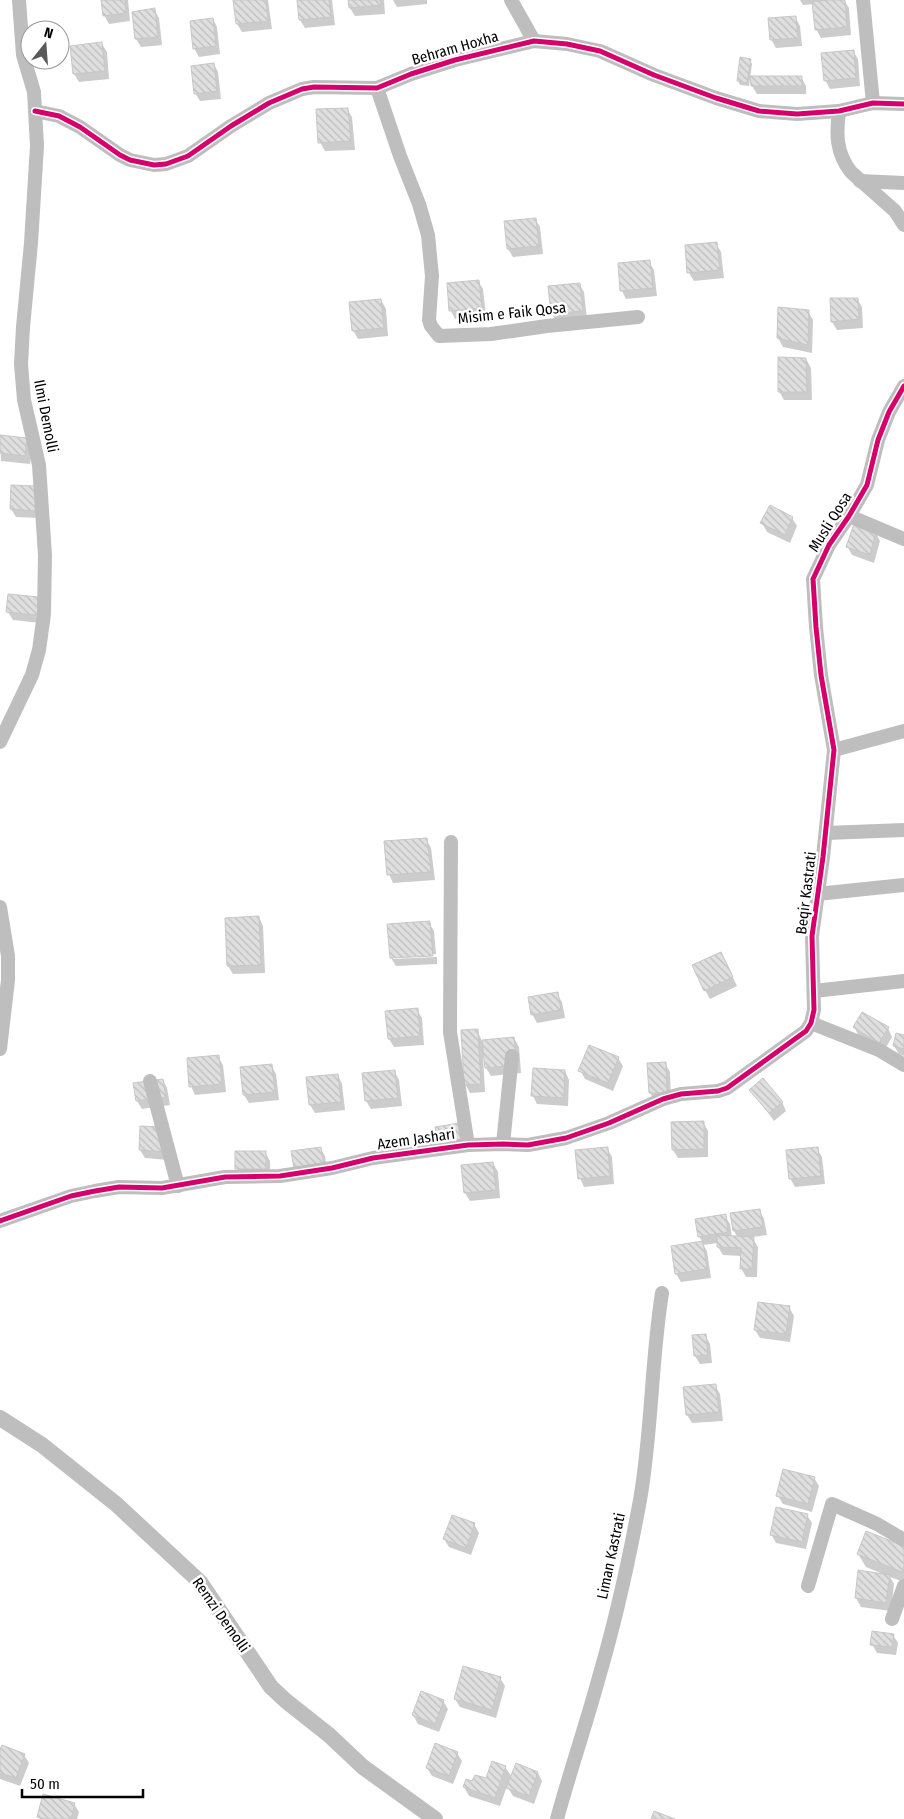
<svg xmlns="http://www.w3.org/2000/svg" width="904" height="1819" font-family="'Fira Sans Condensed',sans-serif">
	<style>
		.shadow { fill: #0003 }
		.building { fill: url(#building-back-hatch); stroke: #c7c7c7 }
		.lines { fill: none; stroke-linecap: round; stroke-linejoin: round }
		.minor { stroke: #bebebe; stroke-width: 14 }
		.tertiary { stroke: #bebebe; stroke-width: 16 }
		.cycleway-casing { stroke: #fff; stroke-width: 8 }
		.cycleway { stroke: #d6006c; stroke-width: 5 }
		.labels { text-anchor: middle; stroke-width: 5; stroke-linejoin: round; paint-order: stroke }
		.street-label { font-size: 15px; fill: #000; stroke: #fff }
	</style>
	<defs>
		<pattern id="building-back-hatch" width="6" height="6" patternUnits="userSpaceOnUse" patternTransform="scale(1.25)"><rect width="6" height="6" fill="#dfdfdf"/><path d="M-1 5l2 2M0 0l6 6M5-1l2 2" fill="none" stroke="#bebebe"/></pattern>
	</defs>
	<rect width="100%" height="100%" fill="#fff"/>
	<!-- shadow -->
	<g class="shadow">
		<polygon points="103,0 128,0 130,21 109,24 104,15"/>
		<polygon points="235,0 268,0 272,29 242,32 237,24"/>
		<polygon points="298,0 332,0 335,25 305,28 300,20"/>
		<polygon points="349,0 384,0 385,14 355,16 350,8"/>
		<polygon points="393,0 427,0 427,4 397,7"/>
		<polygon points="800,0 844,0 849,8 851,35 821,38 816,29 814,4 803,5"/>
		<polygon points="154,10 159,18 162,45 141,47 136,39 134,13"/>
		<polygon points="795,17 800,26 802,46 776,48 771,39"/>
		<polygon points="213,19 217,27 220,54 199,57 194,48"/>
		<polygon points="102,44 107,52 109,79 79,82 74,74"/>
		<polygon points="853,51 858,59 860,86 830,89 825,80"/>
		<polygon points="750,60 752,64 749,86 740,85 738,81"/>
		<polygon points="214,64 218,72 221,99 200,101 195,93"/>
		<polygon points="801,77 806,86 806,94 757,94 752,86"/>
		<polygon points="347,109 352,117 355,150 325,151 320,142"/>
		<polygon points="535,219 540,227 543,254 513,257 508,249"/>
		<polygon points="716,243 721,252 724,278 694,281 689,273 686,246"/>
		<polygon points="649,262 654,270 657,296 626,299 622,291 619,264"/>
		<polygon points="478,281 483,289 486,316 455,319 451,311"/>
		<polygon points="579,284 584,292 587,319 557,322 552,314"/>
		<polygon points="857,299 862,307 863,328 837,330 832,322"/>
		<polygon points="381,300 386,309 388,336 358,339 353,330"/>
		<polygon points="808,311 813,320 812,353 783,347 778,338"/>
		<polygon points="806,359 811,368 812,400 784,400 779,391"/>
		<polygon points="0,436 27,439 32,448 30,464 1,461"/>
		<polygon points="36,487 39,518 16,517 11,509"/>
		<polygon points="792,518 797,526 790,543 767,532 762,523"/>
		<polygon points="876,533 880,541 874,563 852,555 847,546"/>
		<polygon points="38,598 41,623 13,620 8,612"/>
		<polygon points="426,839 431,848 435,880 393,883 389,874"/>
		<polygon points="259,917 263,926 265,973 233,974 228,966"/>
		<polygon points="429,923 434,931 436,954 393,957 393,959 437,957 437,964 396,966 391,958"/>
		<polygon points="725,961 737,986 710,999 705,990"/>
		<polygon points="557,994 562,1002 565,1018 537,1023 532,1014"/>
		<polygon points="417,1010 422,1018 424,1045 394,1047 389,1039 387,1012"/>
		<polygon points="854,1027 888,1028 892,1037 884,1051 859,1036"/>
		<polygon points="477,1030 482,1041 514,1038 519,1047 521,1073 491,1076 486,1068 485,1055 483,1055 485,1092 470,1093 465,1084"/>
		<polygon points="904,1036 904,1056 899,1054 894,1046"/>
		<polygon points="218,1057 223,1065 226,1092 195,1095 191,1086"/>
		<polygon points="618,1058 623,1066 613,1091 585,1079 580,1070"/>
		<polygon points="665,1063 670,1072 671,1101 655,1101 650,1093"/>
		<polygon points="271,1065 276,1074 279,1100 249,1103 244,1095"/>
		<polygon points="394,1071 399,1080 402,1106 371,1109 366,1101"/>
		<polygon points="565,1071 569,1080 568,1106 537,1104 533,1096"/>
		<polygon points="338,1075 342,1084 345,1110 315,1113 310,1105"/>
		<polygon points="163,1080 167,1088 170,1105 142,1109 137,1101"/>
		<polygon points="751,1090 782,1102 786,1111 774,1121"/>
		<polygon points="703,1122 708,1131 708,1157 678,1158 673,1150 672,1123"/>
		<polygon points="164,1128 168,1160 145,1158 140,1150"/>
		<polygon points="320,1148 325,1156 328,1173 300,1177"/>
		<polygon points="607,1148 612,1157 614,1184 584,1187 580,1178"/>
		<polygon points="817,1149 822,1157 825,1184 795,1187 790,1178"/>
		<polygon points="265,1152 270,1161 270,1177 241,1177 237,1169"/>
		<polygon points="493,1163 498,1172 500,1198 470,1201 465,1193"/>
		<polygon points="759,1210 764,1219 767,1235 752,1237 758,1247 757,1277 746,1277 741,1268 742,1256 723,1255 718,1247 718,1243 703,1245 707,1251 711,1278 681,1282 676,1274 703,1243 699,1236 725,1216 730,1224 732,1237 738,1238 734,1231"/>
		<polygon points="789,1307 794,1316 790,1342 760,1338 755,1330"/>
		<polygon points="705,1335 710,1344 712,1363 700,1364 695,1356 693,1336"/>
		<polygon points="715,1386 720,1394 723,1421 692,1423 687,1415 685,1388"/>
		<polygon points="814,1478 819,1486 812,1512 783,1504 778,1496"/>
		<polygon points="807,1515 812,1523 806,1549 776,1543 771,1534"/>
		<polygon points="474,1524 479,1533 471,1555 449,1547 444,1539"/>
		<polygon points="904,1547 904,1582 890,1577 894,1584 891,1611 861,1607 856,1598 859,1572 883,1574 866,1567 858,1554"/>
		<polygon points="893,1635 898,1643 896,1655 877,1653 872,1644"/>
		<polygon points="500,1678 505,1686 496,1718 460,1707 455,1699"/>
		<polygon points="443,1701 448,1709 439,1732 418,1724 413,1715"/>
		<polygon points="0,1753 24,1755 29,1763 20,1786 0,1779"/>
		<polygon points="457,1753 462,1761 453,1784 432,1776 427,1768"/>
		<polygon points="505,1767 512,1777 538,1773 542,1781 534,1804 513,1796 507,1786 500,1806 469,1796 464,1787 466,1780 473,1782 487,1780"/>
		<polygon points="74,1804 79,1812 77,1819 40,1819 38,1816"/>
	</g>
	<!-- building -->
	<g class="building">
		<polygon points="101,0 125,0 126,13 103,16"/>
		<polygon points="233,0 266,0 268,21 236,24"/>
		<polygon points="297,0 329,0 331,17 299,20"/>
		<polygon points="348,0 380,0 381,5 349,8"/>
		<polygon points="829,0 845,0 847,27 815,30 812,2"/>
		<polygon points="155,8 158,37 135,39 132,12"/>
		<polygon points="796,16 798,38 770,40 768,18"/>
		<polygon points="213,18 216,46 193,49 190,21"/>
		<polygon points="102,42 105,71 73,74 70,46"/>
		<polygon points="854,50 856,78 824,81 821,53"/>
		<polygon points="740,57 751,59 747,83 737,81"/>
		<polygon points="214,63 217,91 194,94 191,66"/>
		<polygon points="750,76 802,76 802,86 751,86"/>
		<polygon points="348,108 351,141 318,143 316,109"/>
		<polygon points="536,218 539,246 507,249 504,221"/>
		<polygon points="717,242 720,270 687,273 685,245"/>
		<polygon points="650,260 653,288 620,291 618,263"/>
		<polygon points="479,280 482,308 449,311 447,283"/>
		<polygon points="580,283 583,311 551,314 548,286"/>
		<polygon points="830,298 858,298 859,319 831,322"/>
		<polygon points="381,299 384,328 352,331 349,302"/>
		<polygon points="778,307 809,310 808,345 777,338"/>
		<polygon points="778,357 806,358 807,392 778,392"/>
		<polygon points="0,435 27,438 25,456 0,453"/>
		<polygon points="11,485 36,486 35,511 10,509"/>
		<polygon points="770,505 793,517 785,535 760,523"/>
		<polygon points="854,524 876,532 870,555 846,547"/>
		<polygon points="8,594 39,597 37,615 6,612"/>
		<polygon points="427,838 431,872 387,875 384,841"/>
		<polygon points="259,916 261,965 227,966 225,918"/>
		<polygon points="430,921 433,956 390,958 387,924"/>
		<polygon points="721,952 733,977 704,991 692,965"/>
		<polygon points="558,992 561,1010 531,1015 528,997"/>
		<polygon points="418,1008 420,1036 388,1039 385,1011"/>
		<polygon points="862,1012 889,1027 879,1043 853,1027"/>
		<polygon points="478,1029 481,1084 464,1085 461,1030"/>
		<polygon points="896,1033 904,1035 904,1049 893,1046"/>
		<polygon points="514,1037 517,1065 485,1068 482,1040"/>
		<polygon points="589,1045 619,1057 608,1083 578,1071"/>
		<polygon points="219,1055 222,1084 189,1087 187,1058"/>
		<polygon points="666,1062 667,1093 649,1093 647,1063"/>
		<polygon points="272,1064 275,1092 243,1095 240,1067"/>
		<polygon points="533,1068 565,1070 564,1098 531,1096"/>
		<polygon points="395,1070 398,1098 365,1101 362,1073"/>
		<polygon points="338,1074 341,1102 309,1105 306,1077"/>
		<polygon points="763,1078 783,1102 769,1113 749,1090"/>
		<polygon points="163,1079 166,1097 136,1101 133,1083"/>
		<polygon points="704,1121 704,1149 672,1150 671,1122"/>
		<polygon points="466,1122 468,1140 438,1145 435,1127"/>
		<polygon points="140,1126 165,1127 164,1152 139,1150"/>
		<polygon points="321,1147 324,1165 294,1169 291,1151"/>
		<polygon points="608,1147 610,1176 578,1179 575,1150"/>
		<polygon points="818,1147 821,1176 789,1179 786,1150"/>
		<rect x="235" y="1151" width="31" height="18"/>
		<polygon points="493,1162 496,1190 464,1193 461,1165"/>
		<polygon points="760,1209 763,1227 733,1231 730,1213"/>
		<polygon points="726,1214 728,1232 698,1237 695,1219"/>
		<polygon points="717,1235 754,1237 752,1269 740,1269 741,1248 717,1247"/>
		<polygon points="703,1241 707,1269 675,1274 671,1246"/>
		<polygon points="758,1302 790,1306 786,1334 754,1330"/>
		<polygon points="706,1334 708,1355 694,1356 692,1335"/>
		<polygon points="716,1384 719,1412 686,1415 683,1387"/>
		<polygon points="783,1469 815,1477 808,1504 776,1496"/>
		<polygon points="776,1507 808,1514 802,1542 770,1535"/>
		<polygon points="452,1515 475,1523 466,1548 443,1539"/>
		<polygon points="866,1531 904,1546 904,1567 902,1572 857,1554"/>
		<polygon points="858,1570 890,1575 886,1603 855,1598"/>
		<polygon points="872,1631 894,1634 892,1647 870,1645"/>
		<polygon points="463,1666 501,1677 492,1710 454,1699"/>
		<polygon points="421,1691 444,1700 435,1724 412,1715"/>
		<polygon points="435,1743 458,1752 449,1776 426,1768"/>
		<polygon points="2,1745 25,1754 16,1778 0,1773 0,1749"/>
		<polygon points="492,1761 506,1766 495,1798 463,1787 466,1779 472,1781 475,1775 486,1778"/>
		<polygon points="516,1763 538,1772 529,1796 506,1788"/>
		<polygon points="43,1794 75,1803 71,1819 46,1819 37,1817"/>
		<polygon points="654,1811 675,1819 651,1819"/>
	</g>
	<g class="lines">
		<!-- minor -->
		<g class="minor">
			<polyline points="511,0 534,41"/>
			<polyline points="863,0 873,103"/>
			<polyline points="377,88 400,156 419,204 428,235 432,276 429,320 431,326 439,336 491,334 547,326 638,317"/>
			<polyline points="35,111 59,116 80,127 120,155 130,160 154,165 166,164 188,156 231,126 269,103 302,89 314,87 377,88 411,74 455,60 534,41 567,44 600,51 654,75 716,98 759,111 797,114 839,111 873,103 904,104"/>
			<path d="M839,111C836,134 836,153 851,172L895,211L904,225"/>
			<polyline points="860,181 904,183"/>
			<polyline points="849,516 904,539"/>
			<polyline points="0,742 32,675 39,650 44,614 45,555 39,465 24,400 21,364 23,327 31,243 37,146 34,92 23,55 19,0"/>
			<polyline points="834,750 904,731"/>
			<polyline points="826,833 904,830"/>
			<polyline points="451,842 450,1032 468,1145"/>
			<polyline points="817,894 904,885"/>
			<polyline points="0,907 8,956 8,980 0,1049"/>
			<polyline points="814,991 904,981"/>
			<polyline points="811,1023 879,1050 904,1065"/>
			<polyline points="150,1081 178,1186"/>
			<polyline points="503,1144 512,1056"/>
			<polyline points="0,1221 71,1196 95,1191 119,1187 162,1188 225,1177 280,1176 332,1168 373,1158 468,1145 503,1144 528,1145 566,1138 609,1123 663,1099 681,1094 718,1091 727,1088 806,1031 811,1023 814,1010 812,936 823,857 834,750 821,675 816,627 813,579 829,545 849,516 867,485 878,440 889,412 904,386"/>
			<polyline points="808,1586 832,1504 877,1524 904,1540"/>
			<polyline points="892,1619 904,1586"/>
			<path d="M557,1819C570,1771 586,1725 599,1677C616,1619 629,1560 640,1500C652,1432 651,1362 662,1293"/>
		</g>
		<!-- tertiary -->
		<polyline class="tertiary" points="0,1418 42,1445 116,1504 200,1582 271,1687 286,1701 329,1735 363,1767 435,1819"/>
		<defs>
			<g id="cycleway">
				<polyline points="35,111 59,116 80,127 120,155 130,160 154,165 166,164 188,156 231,126 269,103 302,89 314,87 377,88 411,74 455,60 534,41 567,44 600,51 654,75 716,98 759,111 797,114 839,111 873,103 904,104"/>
				<polyline points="0,1221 71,1196 95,1191 119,1187 162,1188 225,1177 280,1176 332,1168 373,1158 468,1145 503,1144 528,1145 566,1138 609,1123 663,1099 681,1094 718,1091 727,1088 806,1031 811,1023 814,1010 812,936 823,857 834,750 821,675 816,627 813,579 829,545 849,516 867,485 878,440 889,412 904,386"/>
			</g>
		</defs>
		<!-- cycleway casing -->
		<use href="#cycleway" class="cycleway-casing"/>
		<!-- cycleway -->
		<use href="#cycleway" class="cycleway"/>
	</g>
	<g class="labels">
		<!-- street labels -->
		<g class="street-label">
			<text transform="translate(455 48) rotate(-16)" y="5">Behram Hoxha</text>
			<text transform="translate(512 313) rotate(-6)" y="5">Misim e Faik Qosa</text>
			<text transform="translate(46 416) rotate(79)" y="5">Ilmi Demolli</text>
			<text transform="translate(830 522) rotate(-58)" y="5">Musli Qosa</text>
			<text transform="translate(806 893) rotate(-83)" y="5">Beqir Kastrati</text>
			<text transform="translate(416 1139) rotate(-8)" y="5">Azem Jashari</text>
			<text transform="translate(611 1556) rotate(-78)" y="5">Liman Kastrati</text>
			<text transform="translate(221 1615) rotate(55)" y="5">Remzi Demolli</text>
		</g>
	</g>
	<!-- north arrow -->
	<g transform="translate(45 45) rotate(17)"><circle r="24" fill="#ffffff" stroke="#999999"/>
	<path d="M0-4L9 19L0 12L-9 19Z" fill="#595959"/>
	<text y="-8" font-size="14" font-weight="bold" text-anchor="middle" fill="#000000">N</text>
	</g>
	<!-- scale -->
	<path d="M22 1789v8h121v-8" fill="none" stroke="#000000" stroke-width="2.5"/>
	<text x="30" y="1789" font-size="15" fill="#000000" stroke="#ffffff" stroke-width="4" paint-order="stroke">50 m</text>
</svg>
